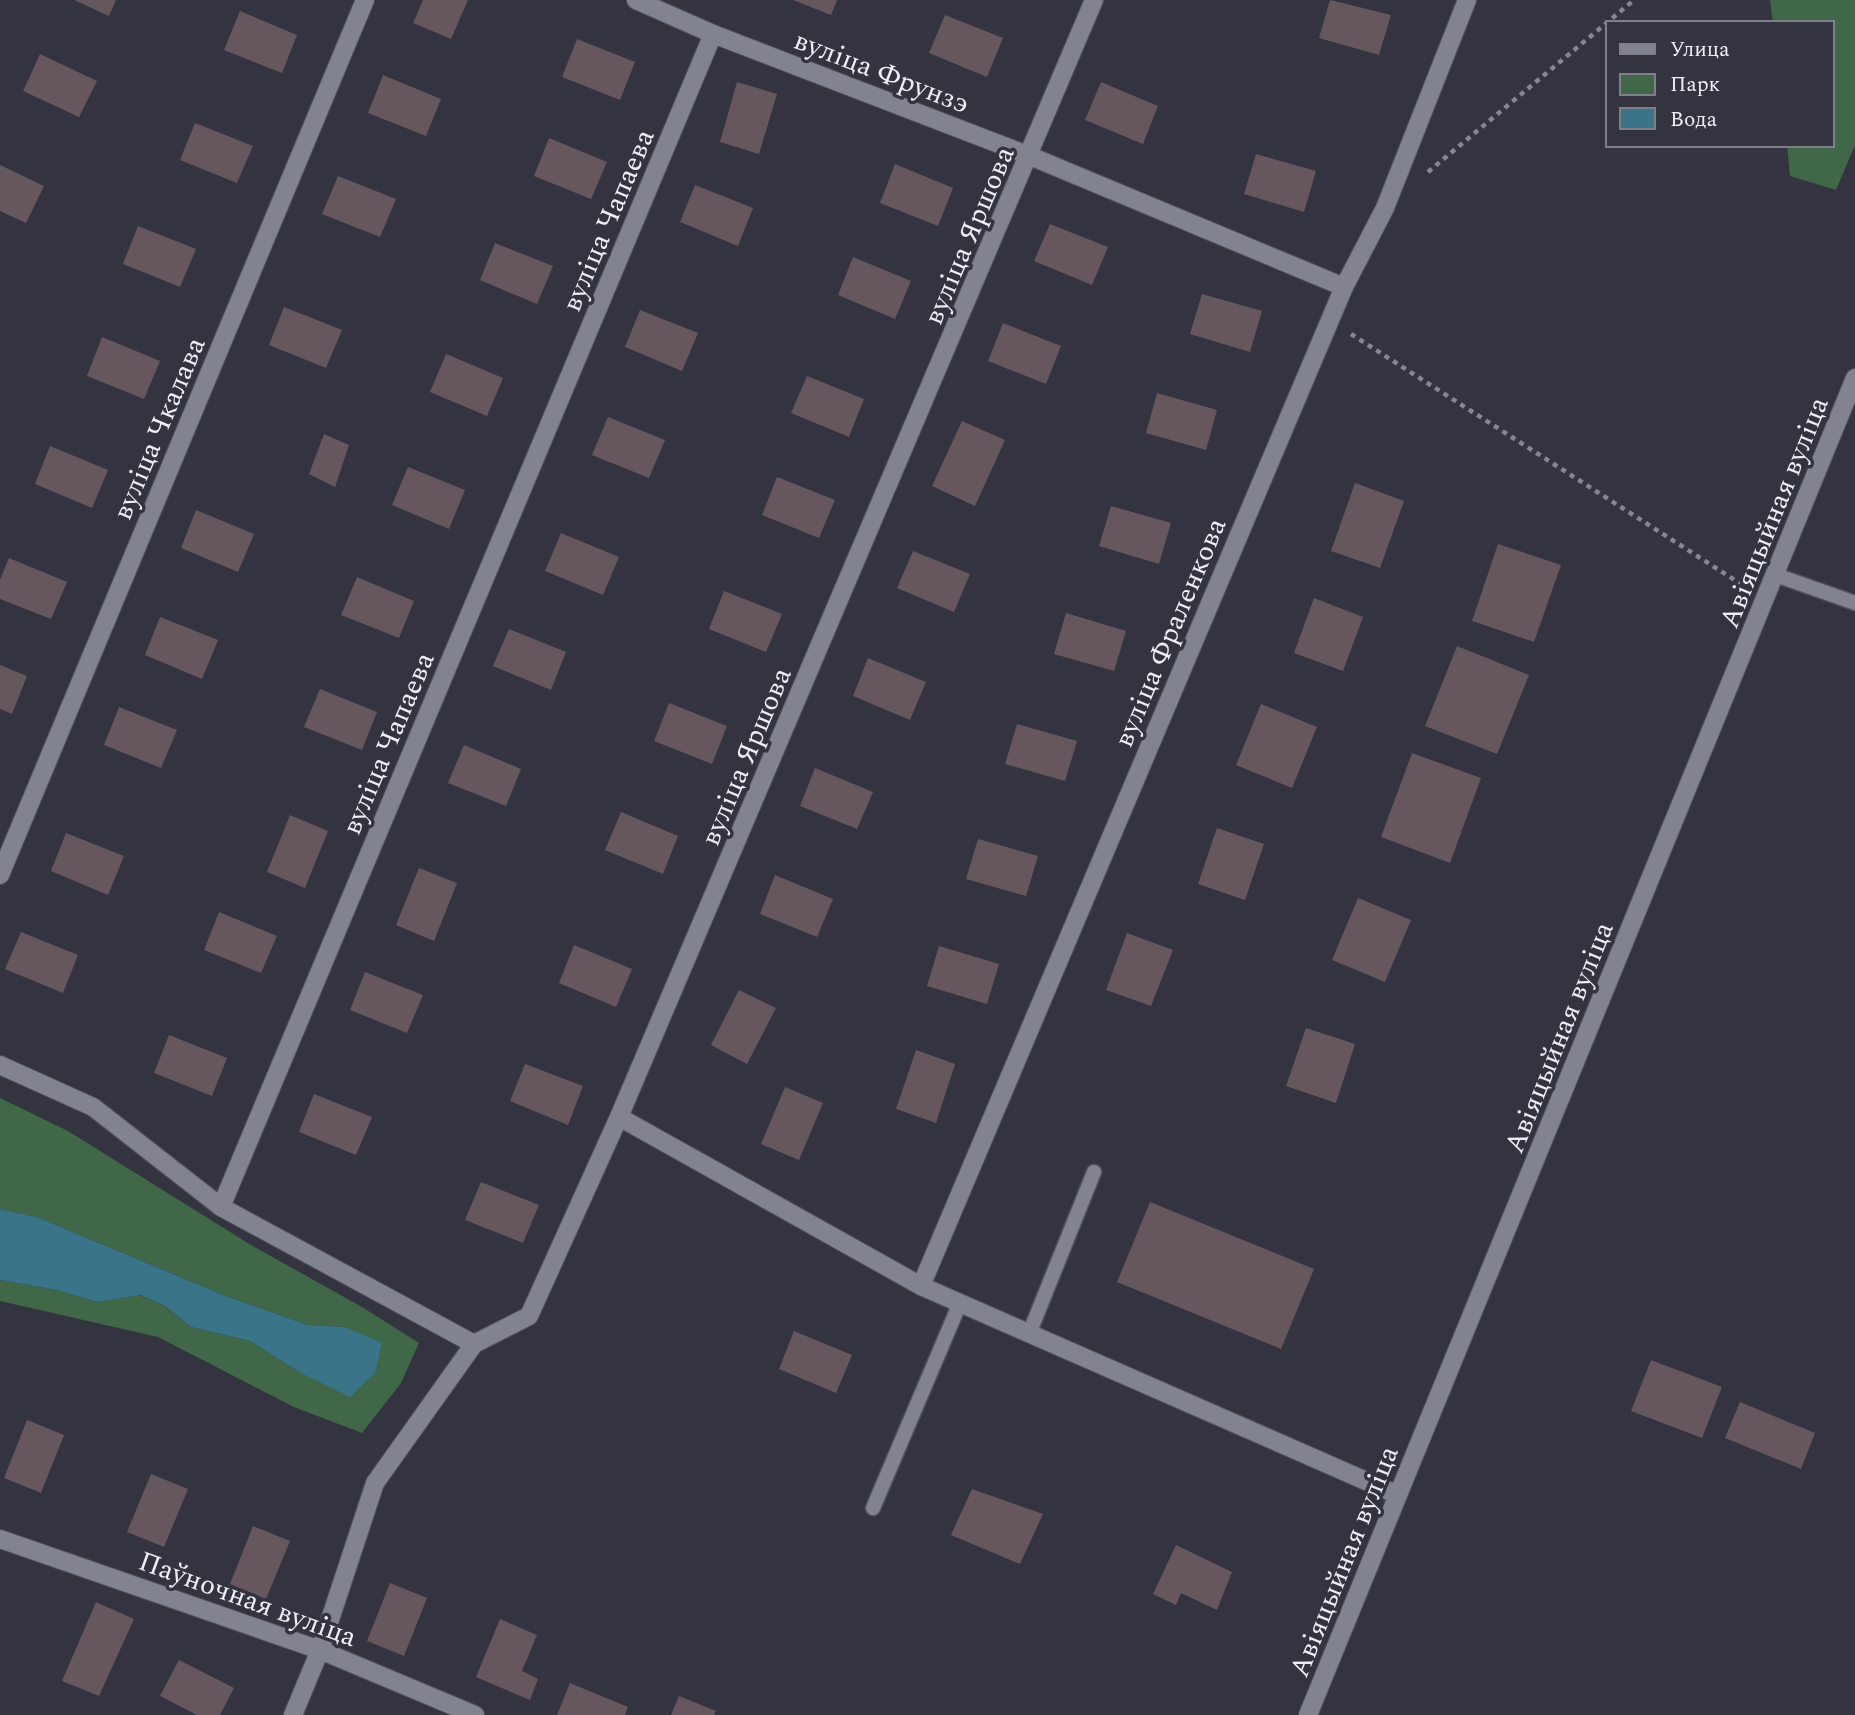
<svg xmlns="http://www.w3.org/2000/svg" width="1855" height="1715" font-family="Spectral,serif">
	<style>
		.green { fill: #3f6748 }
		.water { fill: #397488 }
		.building { fill: #65575d }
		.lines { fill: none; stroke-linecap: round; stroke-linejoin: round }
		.service-casing { stroke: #52525c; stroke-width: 17 }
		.minor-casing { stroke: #52525c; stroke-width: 20 }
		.tertiary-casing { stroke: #52525c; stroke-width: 20 }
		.path { stroke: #85868f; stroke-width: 4.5; stroke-dasharray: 5 5; stroke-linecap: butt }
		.service { stroke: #828390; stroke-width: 14 }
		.minor { stroke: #828390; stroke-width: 18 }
		.tertiary { stroke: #828390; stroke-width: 18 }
		.labels { text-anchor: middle; stroke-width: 7; stroke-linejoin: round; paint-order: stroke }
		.street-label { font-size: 28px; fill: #eeeff6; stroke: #33343f }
	</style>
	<rect width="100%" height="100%" fill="#33343f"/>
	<!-- green -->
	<g class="green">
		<polygon points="1770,0 1855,0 1855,145 1836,190 1790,176 1787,145 1832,145 1832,23 1773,23"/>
		<polygon points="0,1098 68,1131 251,1245 362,1307 419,1343 401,1383 362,1433 294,1407 158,1337 0,1301 0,1280 57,1290 97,1302 139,1295 165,1306 191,1327 250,1341 299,1372 345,1327 308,1325 223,1295 37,1217 0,1209"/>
	</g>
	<!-- water -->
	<polygon class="water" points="0,1209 37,1217 223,1295 308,1325 345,1327 382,1343 375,1373 350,1397 299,1372 250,1341 191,1327 165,1306 140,1295 97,1302 57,1290 0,1280"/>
	<!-- building -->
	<g class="building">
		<polygon points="74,0 116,0 109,16"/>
		<polygon points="423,0 468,0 451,39 413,23"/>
		<polygon points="793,0 837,0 831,15"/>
		<polygon points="1330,0 1391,15 1379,55 1319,38"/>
		<polygon points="240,11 297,35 282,73 224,50"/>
		<polygon points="945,15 1003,38 987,77 929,53"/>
		<polygon points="577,39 635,62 620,100 562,77"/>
		<polygon points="40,54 97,81 79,117 23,91"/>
		<polygon points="383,75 441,99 426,136 368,113"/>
		<polygon points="737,82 777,94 759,154 720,142"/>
		<polygon points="1101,82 1158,106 1143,144 1085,120"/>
		<polygon points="195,123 253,146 237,183 180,160"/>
		<polygon points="549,138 607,162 591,199 534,176"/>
		<polygon points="1256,154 1316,171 1304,212 1244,194"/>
		<polygon points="895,164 953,188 938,226 880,203"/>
		<polygon points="0,165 44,186 26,223 0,211"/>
		<polygon points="338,176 396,199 380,237 322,214"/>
		<polygon points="695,185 753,208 738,246 680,222"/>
		<polygon points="1050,224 1108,247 1092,285 1034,261"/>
		<polygon points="138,226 196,249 180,287 123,264"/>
		<polygon points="495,243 553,266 537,304 480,280"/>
		<polygon points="853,257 911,281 895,319 838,295"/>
		<polygon points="1202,294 1262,311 1250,352 1190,334"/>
		<polygon points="284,307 342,330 326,368 269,345"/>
		<polygon points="640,310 698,333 682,371 625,347"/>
		<polygon points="1003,323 1061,346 1046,384 988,361"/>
		<polygon points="102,337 160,361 144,399 87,376"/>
		<polygon points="446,354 503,378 487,416 430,392"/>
		<polygon points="807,376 864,399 849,437 791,413"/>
		<polygon points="1157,393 1217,410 1206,450 1146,433"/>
		<polygon points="608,417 665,440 649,478 592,455"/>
		<polygon points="962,421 1005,440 975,506 932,486"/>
		<polygon points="324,434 349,445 335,487 309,474"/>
		<polygon points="50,446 108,470 92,508 35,484"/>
		<polygon points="408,467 465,490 449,529 392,505"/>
		<polygon points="777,477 835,500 819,538 762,515"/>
		<polygon points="1355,483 1404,501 1380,568 1331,551"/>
		<polygon points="1111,506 1171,523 1159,564 1099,546"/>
		<polygon points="196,510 254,534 238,572 181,548"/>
		<polygon points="561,533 619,557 603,595 545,571"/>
		<polygon points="1498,544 1561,565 1534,642 1472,621"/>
		<polygon points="913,551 970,574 954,612 897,588"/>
		<polygon points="9,558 67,582 51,619 0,599 0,580"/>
		<polygon points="357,577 414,601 399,638 341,615"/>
		<polygon points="724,591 782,614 766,652 709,629"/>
		<polygon points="1314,598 1363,617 1343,671 1294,653"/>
		<polygon points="1066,613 1126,631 1114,671 1054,654"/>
		<polygon points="160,617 218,640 202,679 145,655"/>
		<polygon points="509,629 566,652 551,690 493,666"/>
		<polygon points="1457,646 1529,675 1497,754 1425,726"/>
		<polygon points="868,658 926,682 910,720 853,696"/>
		<polygon points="0,665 27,676 12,714 0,709"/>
		<polygon points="320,689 377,712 362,750 304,727"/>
		<polygon points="669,703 727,726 712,764 654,741"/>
		<polygon points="1261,704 1317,727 1292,788 1236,765"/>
		<polygon points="119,707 177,730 161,768 104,745"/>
		<polygon points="1017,724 1077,741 1065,781 1005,764"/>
		<polygon points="464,745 521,769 506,806 448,783"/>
		<polygon points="1412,753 1481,778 1450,863 1381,837"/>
		<polygon points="815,768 873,792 857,829 800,806"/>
		<polygon points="621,812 678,836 663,874 605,850"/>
		<polygon points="290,815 328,831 305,888 267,872"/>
		<polygon points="1217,828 1264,844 1245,900 1198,884"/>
		<polygon points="66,833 124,856 108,895 51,871"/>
		<polygon points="978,839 1038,856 1026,896 966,879"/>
		<polygon points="419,868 457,883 434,941 396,925"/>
		<polygon points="775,875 833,899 817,937 760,914"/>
		<polygon points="1358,898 1411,920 1385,982 1332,960"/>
		<polygon points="219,912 277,936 261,973 204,950"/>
		<polygon points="21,932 78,955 63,993 5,969"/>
		<polygon points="1127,933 1173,950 1151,1006 1106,990"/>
		<polygon points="574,945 632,969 616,1007 559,983"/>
		<polygon points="939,946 999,964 987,1004 927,986"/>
		<polygon points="365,972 423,995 407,1033 350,1010"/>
		<polygon points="739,990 776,1008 747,1064 711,1045"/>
		<polygon points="1306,1028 1355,1044 1336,1103 1286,1086"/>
		<polygon points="169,1035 227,1058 212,1096 154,1073"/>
		<polygon points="916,1050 955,1064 936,1123 896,1109"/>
		<polygon points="525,1064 583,1086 568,1125 510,1101"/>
		<polygon points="785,1087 823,1103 799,1160 761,1144"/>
		<polygon points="314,1094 372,1117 356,1155 299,1132"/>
		<polygon points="481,1182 539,1205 523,1243 465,1220"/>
		<polygon points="1150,1202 1314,1269 1281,1349 1117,1282"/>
		<polygon points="794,1331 852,1355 836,1393 779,1369"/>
		<polygon points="1651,1360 1722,1387 1702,1438 1631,1411"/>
		<polygon points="1740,1402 1815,1433 1801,1469 1725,1438"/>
		<polygon points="27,1420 64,1435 41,1493 4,1478"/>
		<polygon points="151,1474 188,1489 164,1547 127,1532"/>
		<polygon points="972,1489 1043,1514 1020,1564 951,1535"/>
		<polygon points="253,1526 290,1541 266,1599 230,1584"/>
		<polygon points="1176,1545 1232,1572 1217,1610 1181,1593 1176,1605 1153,1594"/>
		<polygon points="390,1583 427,1598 404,1656 367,1641"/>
		<polygon points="96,1602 134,1619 99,1696 62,1681"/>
		<polygon points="500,1619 537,1635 522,1671 538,1679 530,1700 476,1677"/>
		<polygon points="179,1660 234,1688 220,1715 197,1715 160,1696"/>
		<polygon points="570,1683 628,1707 625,1715 557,1715"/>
		<polygon points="679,1696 716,1711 714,1715 671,1715"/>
	</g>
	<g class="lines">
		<defs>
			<g id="service">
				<polyline points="1776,575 1855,603"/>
				<polyline points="1029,1334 1094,1172"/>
				<polyline points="873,1508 960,1303"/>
			</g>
			<g id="minor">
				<polyline points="636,0 713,34 1030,156 1344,287"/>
				<polyline points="0,875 365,0"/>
				<polyline points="0,1065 93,1107 221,1207"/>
				<polyline points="619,1117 921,1286 1398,1495"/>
				<polyline points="921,1286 1344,287 1385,208 1467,0"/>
				<polyline points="474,1344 221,1207 713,34"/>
				<polyline points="0,1539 320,1650 475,1715"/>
				<polyline points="293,1715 320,1650 375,1483 474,1344 529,1316 619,1117 1094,0"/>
			</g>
			<polyline id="tertiary" points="1308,1715 1855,378"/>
		</defs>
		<!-- service casing -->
		<use href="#service" class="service-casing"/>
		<!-- minor casing -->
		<use href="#minor" class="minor-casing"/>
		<!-- tertiary casing -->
		<use href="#tertiary" class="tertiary-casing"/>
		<!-- path -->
		<g class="path">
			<polyline points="1428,172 1634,0"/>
			<polyline points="1351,334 1744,586"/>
		</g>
		<!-- service -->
		<use href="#service" class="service"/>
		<!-- minor -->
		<use href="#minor" class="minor"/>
		<!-- tertiary -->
		<use href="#tertiary" class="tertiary"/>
	</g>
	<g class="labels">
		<!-- street labels -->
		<g class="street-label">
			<text transform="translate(882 71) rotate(21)" y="10">вуліца Фрунзэ</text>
			<text transform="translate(607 220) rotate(-67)" y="10">вуліца Чапаева</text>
			<text transform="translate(968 235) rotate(-67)" y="10">вуліца Яршова</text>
			<text transform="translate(158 428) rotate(-67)" y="10">вуліца Чкалава</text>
			<text transform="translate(1773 512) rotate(-68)" y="10">Авіяцыйная вуліца</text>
			<text transform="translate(1169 632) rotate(-67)" y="10">вуліца Фраленкова</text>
			<text transform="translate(387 743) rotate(-67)" y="10">вуліца Чапаева</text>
			<text transform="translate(745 756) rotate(-67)" y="10">вуліца Яршова</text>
			<text transform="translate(1558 1037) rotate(-68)" y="10">Авіяцыйная вуліца</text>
			<text transform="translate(1343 1561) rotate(-68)" y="10">Авіяцыйная вуліца</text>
			<text transform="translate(248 1598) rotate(20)" y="10">Паўночная вуліца</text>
		</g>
	</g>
	<!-- legend -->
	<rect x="1606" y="21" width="228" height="126" fill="#33343f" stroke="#7e7f88" stroke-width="2"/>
	<rect x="1620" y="44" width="35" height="10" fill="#828390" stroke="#7e7f88" stroke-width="2"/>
	<text x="1670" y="56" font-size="21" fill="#eeeff6">Улица</text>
	<rect x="1620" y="74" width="35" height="21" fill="#3f6748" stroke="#7e7f88" stroke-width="2"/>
	<text x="1670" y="91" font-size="21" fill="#eeeff6">Парк</text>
	<rect x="1620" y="108" width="35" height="21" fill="#397488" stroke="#7e7f88" stroke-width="2"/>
	<text x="1670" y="126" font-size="21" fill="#eeeff6">Вода</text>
</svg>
